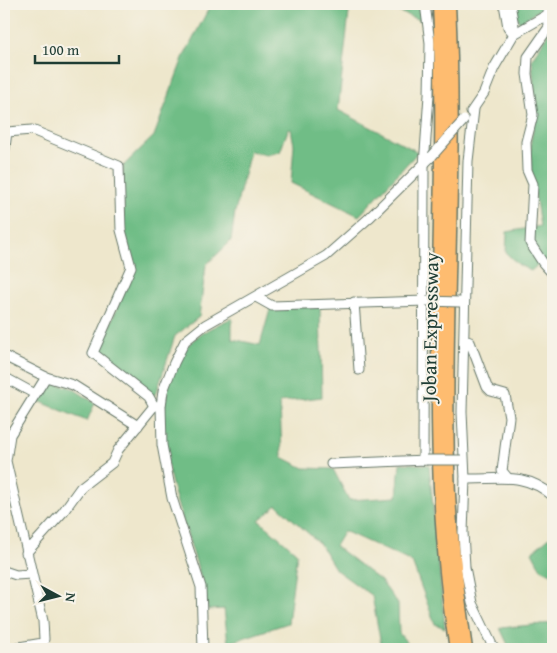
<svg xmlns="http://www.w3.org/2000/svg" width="557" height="653" font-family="'Gentium Book Plus',serif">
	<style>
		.forest { fill: #6fbd86; stroke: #477d5d }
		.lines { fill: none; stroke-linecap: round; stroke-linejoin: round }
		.minor-casing { stroke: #677869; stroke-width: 11 }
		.highway-casing { stroke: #677869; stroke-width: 15 }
		.minor { stroke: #fff; stroke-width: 9 }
		.highway { stroke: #febc70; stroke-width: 12 }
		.minor-bridge-casing { stroke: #677869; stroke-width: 11; stroke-linecap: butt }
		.minor-bridge { stroke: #fff; stroke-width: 9 }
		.labels { text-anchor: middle; stroke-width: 4; stroke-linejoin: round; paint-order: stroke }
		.street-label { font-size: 20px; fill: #1f3d34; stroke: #f7f3e8 }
	</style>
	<rect width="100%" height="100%" fill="#f7f3e8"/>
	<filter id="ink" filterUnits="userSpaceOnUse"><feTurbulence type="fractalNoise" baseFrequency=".02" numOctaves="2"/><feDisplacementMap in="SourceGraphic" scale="10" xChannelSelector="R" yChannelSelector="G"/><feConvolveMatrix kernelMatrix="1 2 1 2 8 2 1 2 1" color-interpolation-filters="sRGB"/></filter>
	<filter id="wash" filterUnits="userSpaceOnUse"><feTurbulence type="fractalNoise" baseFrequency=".0096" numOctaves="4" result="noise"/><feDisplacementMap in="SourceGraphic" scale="20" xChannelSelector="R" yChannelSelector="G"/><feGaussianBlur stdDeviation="1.12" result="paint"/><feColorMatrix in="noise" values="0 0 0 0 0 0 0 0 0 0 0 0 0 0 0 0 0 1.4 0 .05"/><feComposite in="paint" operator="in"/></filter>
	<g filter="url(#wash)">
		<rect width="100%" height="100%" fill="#eee7cc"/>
		<!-- forest -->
		<g class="forest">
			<polygon points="211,4 350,4 338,110 418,152 359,216 291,183 294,145 291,129 288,130 280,152 266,155 250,151 235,212 231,241 206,265 199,317 175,336 158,388 154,396 98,353 134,268 124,228 123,166 154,136 183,58"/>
			<polygon points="379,4 419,4 422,21"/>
			<polygon points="514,4 553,4 553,5 544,7 519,23"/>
			<polygon points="553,25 553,270 543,260 531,271 519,265 506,253 507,232 540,226 531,169 531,140 536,115 532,59"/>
			<path d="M271,306L320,307L322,397L280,402L282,457L304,468L333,469L349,500L397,497L400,463L429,465L445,628L435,624L412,562L344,531L335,546L381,581L398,604L399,633L412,649H385L381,644L372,596L336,570L320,544L277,505L259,520L297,553L288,623L228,643L224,609L208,610C195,533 142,451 173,373C177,363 182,351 190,343C202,331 217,325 232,318V339L260,345Z"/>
			<polygon points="49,382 72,388 95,403 87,421 36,400"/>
			<polygon points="553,534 553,575 541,569 532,552"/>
			<polygon points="553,623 553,649 510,649 500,628"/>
		</g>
	</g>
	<g filter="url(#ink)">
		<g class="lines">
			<defs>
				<g id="minor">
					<polyline points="504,4 508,27 514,34"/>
					<polyline points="548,13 549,27 528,57 527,74 533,115 526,142 527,170 533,184 530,243 543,263 553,274"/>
					<polyline points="514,34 552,12"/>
					<polyline points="474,109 468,161 462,412 465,479 463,532 465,567 472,603 494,649"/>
					<polyline points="471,112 484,93 494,68 514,34 514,26 510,4"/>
					<polyline points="4,155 7,132 32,130 119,166 121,230 131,267 93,353 149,397 154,406"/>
					<polyline points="256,297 272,306 426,301"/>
					<polyline points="354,302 359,370"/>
					<polyline points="465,340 470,342 487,387 491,391 505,395 509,417 502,471 507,477"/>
					<polyline points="4,356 46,377 73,385 138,426"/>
					<polyline points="4,377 35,394"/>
					<polyline points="423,460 424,166 429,95 430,43 425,4"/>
					<polyline points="331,464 426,460"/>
					<path d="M465,479C499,480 524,471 553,496"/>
					<polyline points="26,553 63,512 81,487 112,463 118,450 154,406 159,406"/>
					<polyline points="4,571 16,575 31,574"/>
					<polyline points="7,649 43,643"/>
					<polyline points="42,649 44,639 43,621 6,461 10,435 46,377"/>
					<polyline points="203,649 201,587 172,498 162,445 161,406 163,391 174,363 185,341 205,325 326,256 369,218 432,156"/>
				</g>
				<g id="highway">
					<path d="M439,4C449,219 421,435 456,649"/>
					<path d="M449,4C457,158 444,311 448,465C449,527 457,588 466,649"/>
				</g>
			</defs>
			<!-- minor casing -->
			<use href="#minor" class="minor-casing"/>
			<!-- highway casing -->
			<use href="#highway" class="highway-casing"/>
			<!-- minor -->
			<use href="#minor" class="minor"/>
			<!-- highway -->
			<use href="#highway" class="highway"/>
			<defs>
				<g id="minor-bridge">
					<polyline points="432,156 464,120"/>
					<polyline points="426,301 460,302"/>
					<polyline points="426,460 461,460"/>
				</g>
			</defs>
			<!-- minor-bridge casing -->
			<use href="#minor-bridge" class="minor-bridge-casing"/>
			<!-- minor-bridge -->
			<use href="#minor-bridge" class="minor-bridge"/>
		</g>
	</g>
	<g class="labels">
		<!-- street labels -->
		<g class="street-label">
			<text transform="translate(430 327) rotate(-89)" y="7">Joban Expressway</text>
		</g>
	</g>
	<!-- margin -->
	<rect width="557" height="653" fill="none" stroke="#f7f3e8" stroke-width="20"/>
	<!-- north arrow -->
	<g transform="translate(58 596) rotate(97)" stroke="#f7f3e8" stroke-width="4" paint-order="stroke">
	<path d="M0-4L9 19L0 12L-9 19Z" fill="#1f3d34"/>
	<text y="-8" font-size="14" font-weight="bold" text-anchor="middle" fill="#1f3d34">N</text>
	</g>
	<!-- scale -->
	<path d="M35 55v8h84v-8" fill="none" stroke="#1f3d34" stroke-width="2.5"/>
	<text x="42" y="55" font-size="15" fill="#1f3d34" stroke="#f7f3e8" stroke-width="4" paint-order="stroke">100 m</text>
</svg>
